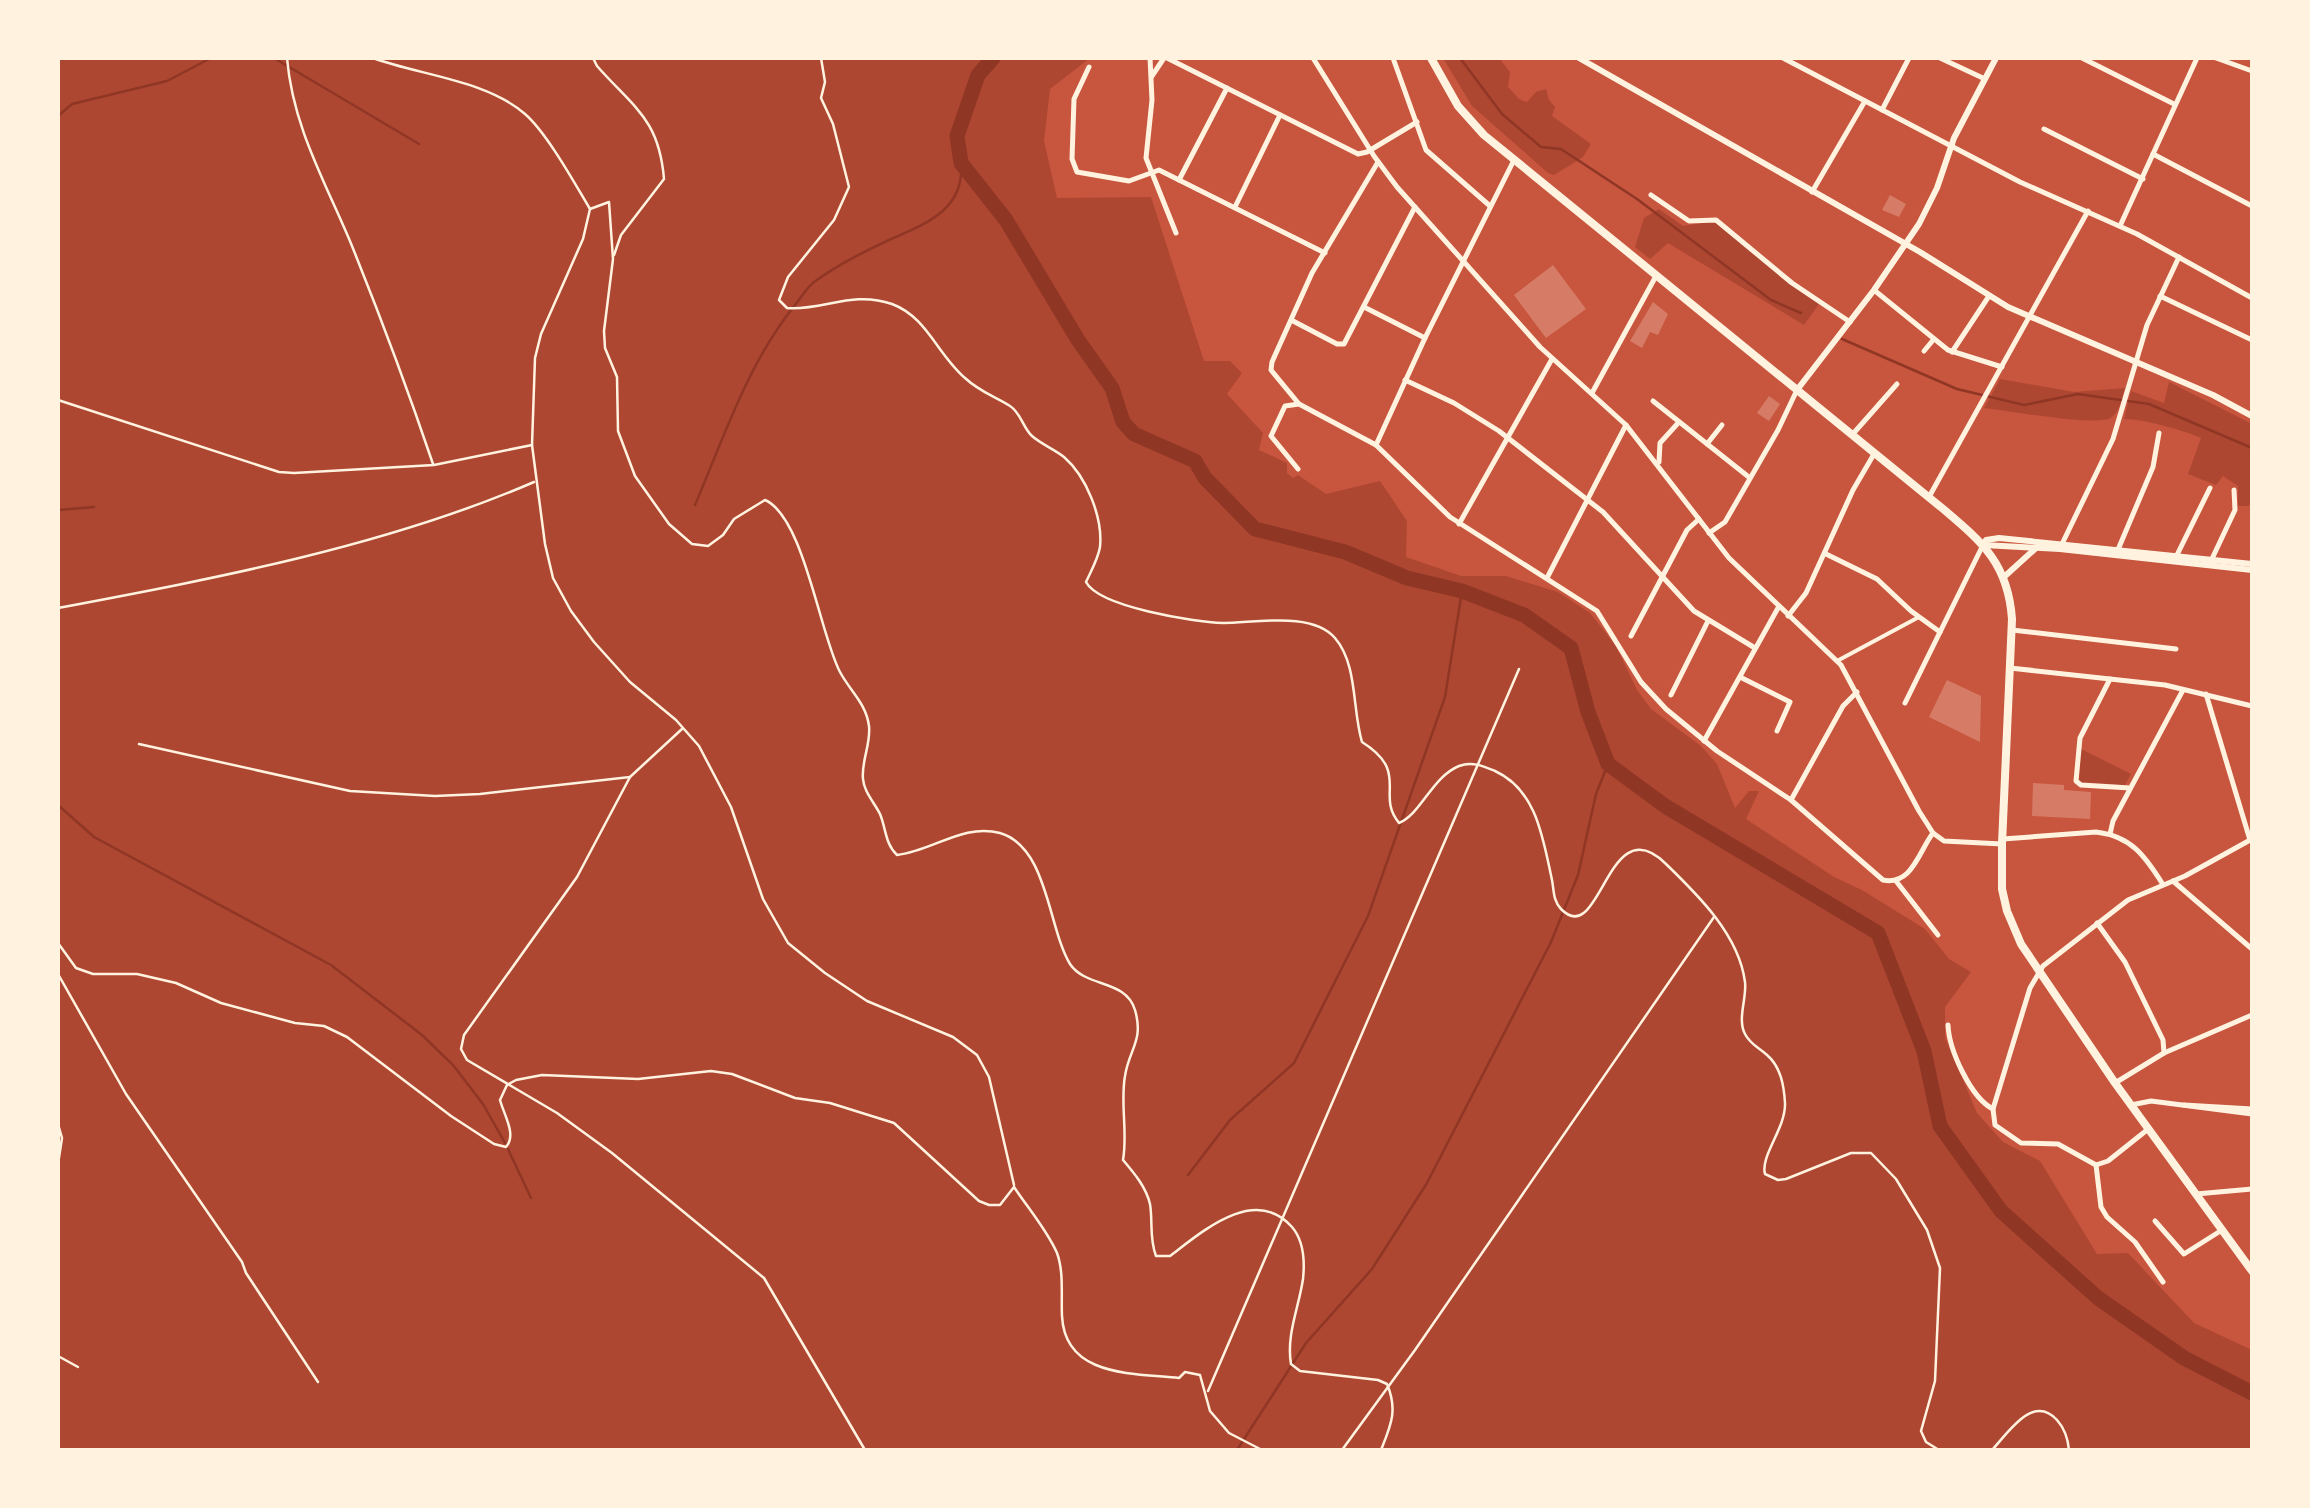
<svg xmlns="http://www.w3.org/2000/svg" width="2310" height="1508" font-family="Montserrat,sans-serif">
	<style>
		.green { fill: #ae4732 }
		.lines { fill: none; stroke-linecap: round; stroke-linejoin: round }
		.stream { stroke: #8f3625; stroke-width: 2.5 }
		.river { stroke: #8f3625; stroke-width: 15 }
		.building { fill: #d67c66 }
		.path { stroke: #fff3e0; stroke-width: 2.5 }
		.pedestrian { stroke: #fff3e0; stroke-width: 4 }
		.minor { stroke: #fff3e0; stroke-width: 5 }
		.tertiary { stroke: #fff3e0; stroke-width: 6 }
		.secondary { stroke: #fff3e0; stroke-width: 8 }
	</style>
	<rect width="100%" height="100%" fill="#c8553d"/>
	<!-- green -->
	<g class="green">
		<polygon points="58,58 1090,58 1050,89 1044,141 1057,198 1151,197 1204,361 1230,361 1242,373 1227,394 1263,433 1259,450 1287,463 1287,473 1293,478 1298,475 1326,494 1380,481 1407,521 1406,557 1461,576 1506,576 1558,592 1590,613 1616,646 1637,690 1651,709 1701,746 1717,764 1735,808 1749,791 1759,791 1746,819 1834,877 1862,890 1925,929 1949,959 1971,972 1945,1007 1945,1038 1977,1113 2003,1142 2040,1161 2097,1254 2128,1253 2194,1323 2252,1350 2252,1450 58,1450"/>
		<polygon points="1443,58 1499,58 1510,72 1508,87 1519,99 1527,102 1536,92 1546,89 1549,100 1555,107 1552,116 1591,144 1583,157 1554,175 1548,173 1472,106"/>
		<polygon points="1659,209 1683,226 1715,221 1819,304 1804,325 1668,243 1650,259 1635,247 1644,218"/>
		<path d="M2000,379L2074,392L2125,388C2122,397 2120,411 2112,417C2099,428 2005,410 1984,408Z"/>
		<path d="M2169,382L2252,424V497L2249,506H2238V486L2223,476L2216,485L2188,474L2201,438C2186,431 2140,418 2124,419L2131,391L2164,403Z"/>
		<polygon points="2081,749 2131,774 2125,785 2079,782"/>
	</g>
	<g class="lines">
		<!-- stream -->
		<g class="stream">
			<polyline points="274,58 419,144"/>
			<polyline points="1460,58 1502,114 1541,147 1561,149 1637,199 1771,300 1801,313"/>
			<polyline points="58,116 72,104 167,81 211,58"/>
			<polyline points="1842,339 1957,389 2024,405 2078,394 2149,404 2252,448"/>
			<path d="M695,505C724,437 748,363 795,305C801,298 807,287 814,282C836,266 865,251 889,240C924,224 965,211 961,163"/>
			<polyline points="58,510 94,507"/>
			<polyline points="58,805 94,837 331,965 422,1035 453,1065 483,1104 505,1143"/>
			<polyline points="508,1149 531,1198"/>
			<polyline points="1188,1175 1230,1120 1294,1063 1368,916 1445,697 1462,591"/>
			<polyline points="1237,1450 1306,1343 1372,1269 1427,1183 1551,942 1578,875 1596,794 1608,764"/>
		</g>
		<!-- river -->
		<polyline class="river" points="993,58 978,75 957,136 961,163 1006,220 1078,340 1112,388 1123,422 1134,434 1195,461 1205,478 1255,529 1345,552 1407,578 1462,591 1524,615 1571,648 1588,712 1608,764 1665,806 1878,933 1924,1051 1940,1126 2001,1211 2098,1298 2184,1358 2252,1393"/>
	</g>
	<!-- building -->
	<g class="building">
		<polygon points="1890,195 1906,204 1899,217 1882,210"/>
		<polygon points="1553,265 1586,309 1546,338 1514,295"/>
		<polygon points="1653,302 1668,314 1658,335 1650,332 1642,348 1630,341"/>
		<polygon points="1769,396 1780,404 1769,421 1757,413"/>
		<polygon points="1947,680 1981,696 1980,742 1929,717"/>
		<polygon points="2033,783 2064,785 2064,790 2091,792 2090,819 2032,816"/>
	</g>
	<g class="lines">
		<!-- path -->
		<g class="path">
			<path d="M287,58C293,128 326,183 352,246C381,318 408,390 433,464"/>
			<path d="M373,58C419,75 486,80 525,114C547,133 575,184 590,209L583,239L541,334L535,358L532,445L545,544L553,578L571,611L594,642L630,682L676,720L699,746L731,807L763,899L788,943L825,973L867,1001L953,1037L977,1055L989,1077L1014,1185"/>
			<path d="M593,58L597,66C634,108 659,119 664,179L621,235L614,255"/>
			<path d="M821,58L825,82L821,98L833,124L849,187L834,220L788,277L779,300L787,308C823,311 852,290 892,304C927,317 937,354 965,378C980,392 994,396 1010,406C1021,413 1023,428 1032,436C1041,444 1054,449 1064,457C1086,476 1103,517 1100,547C1098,559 1091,571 1086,582C1099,607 1194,622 1223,623C1255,623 1312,611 1335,638C1358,665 1352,709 1362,742C1411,773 1375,794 1399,823C1421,814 1432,777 1459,766C1472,761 1483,766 1495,771C1537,790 1543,839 1552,880C1554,890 1553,901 1561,909C1601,950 1607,805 1666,864C1698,895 1739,935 1745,982C1747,998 1737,1019 1745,1034C1750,1044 1759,1048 1767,1055C1781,1067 1784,1086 1785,1103C1786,1128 1760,1156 1765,1174L1778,1180L1786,1179L1851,1153H1871L1896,1179L1927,1230L1940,1268L1935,1381L1921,1431L1926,1442L1939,1450"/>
			<path d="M590,209L609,202L613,259L604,331L605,348L617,377L618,431L635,476L669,524L692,544L708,546L723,535L734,519L765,500C804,517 820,635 840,672C850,691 866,703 869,726C871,744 861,762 863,779C864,792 874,802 880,814C886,828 885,844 897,855C933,851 963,823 1000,833C1048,847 1048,928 1070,964C1086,988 1126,979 1135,1010C1144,1041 1129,1049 1125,1076C1120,1104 1128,1132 1123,1160C1134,1173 1146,1187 1150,1204C1153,1222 1149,1238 1156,1256H1170C1203,1231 1255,1185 1292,1227C1304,1241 1305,1260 1303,1279C1299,1307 1286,1335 1291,1364L1300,1371L1378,1380L1387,1384C1398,1410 1391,1425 1381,1450"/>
			<polyline points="58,400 279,472 294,473 434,465 532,445"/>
			<path d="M58,608C217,578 386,546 534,482"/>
			<polyline points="139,744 350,791 435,796 480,794 630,777 682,729"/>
			<polyline points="630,777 577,877 464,1035 461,1049 467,1060 557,1113 612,1153 764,1278 865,1450"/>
			<path d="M58,943L76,968L93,974H137L176,983L221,1003L295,1023L324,1026L347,1037L451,1116L494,1144L506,1147C517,1135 504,1115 500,1100L507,1085L516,1080L542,1075L638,1079L711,1071L732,1074L795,1098L830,1103L894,1123L979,1201L989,1205H1000L1014,1187C1028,1208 1047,1230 1057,1253C1064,1272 1061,1296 1062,1316C1065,1377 1132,1373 1179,1378L1185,1372L1200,1375L1210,1411L1229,1433L1262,1450"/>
			<polyline points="58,974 126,1094 242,1262 246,1273 318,1382"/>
			<polyline points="58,1124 62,1138 58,1164"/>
			<polyline points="58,1356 78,1367"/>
			<polyline points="1208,1391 1519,669"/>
			<polyline points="1342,1450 1415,1350 1714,917"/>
			<path d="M1992,1450C2008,1433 2033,1393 2057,1420C2065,1429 2068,1439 2069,1450"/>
		</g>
		<!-- pedestrian -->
		<polyline class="pedestrian" points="1837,661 1919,617"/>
		<!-- minor -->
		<g class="minor">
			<polyline points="1150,58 1152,100 1146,158 1176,233"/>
			<polyline points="1167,58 1358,154 1367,152 1417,122"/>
			<polyline points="1313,58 1374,156 1397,187 1540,347 1626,425 1729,558 1841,665 1919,811 1933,833 1944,841 2002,844"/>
			<polyline points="1393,58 1426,150 1490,206"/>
			<polyline points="1783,58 2020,182 2137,234 2252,298"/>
			<polyline points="1940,58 1985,79"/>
			<polyline points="2082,58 2174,104"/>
			<polyline points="2216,58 2252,71"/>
			<polyline points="1089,67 1074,99 1072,159 1077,172 1129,181 1159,170 1325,253"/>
			<polyline points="1152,76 1164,58"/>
			<polyline points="1882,110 1909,58"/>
			<polyline points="2044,129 2143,179"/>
			<polyline points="2153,154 2252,206"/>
			<path d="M1378,162L1312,273L1272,362L1271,370L1299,404L1376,445L1450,517L1597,611L1641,682L1666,709L1717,751L1791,800L1883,880C1912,886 1919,851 1933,833"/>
			<polyline points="1179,180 1227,88"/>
			<polyline points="1812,192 1865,101"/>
			<polyline points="1651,195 1689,221 1716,220 1792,283 1850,322"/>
			<polyline points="1235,207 1280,115"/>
			<polyline points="2120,226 2197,58"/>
			<polyline points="1874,290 1948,350 2002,367"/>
			<polyline points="2160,296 2252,340"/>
			<polyline points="1364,307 1425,338"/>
			<polyline points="1293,321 1337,344 1344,344 1415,207"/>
			<polyline points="1924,351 1934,339"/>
			<polyline points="1952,352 1989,296"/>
			<polyline points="1405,380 1454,403 1499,431 1603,512 1694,611 1755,648"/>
			<polyline points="1592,393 1656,276"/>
			<polyline points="1653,401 1750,478"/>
			<polyline points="1852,435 1897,384"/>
			<polyline points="1707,444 1722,425"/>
			<polyline points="1376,445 1425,338 1514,160"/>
			<polyline points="1659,462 1660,443 1679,422"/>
			<polyline points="1298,469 1271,436 1285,406 1299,404"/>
			<polyline points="1929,497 2088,211"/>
			<polyline points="1459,524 1552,359"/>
			<polyline points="1709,533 1725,522 1778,430 1797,390"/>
			<polyline points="2061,546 2113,439 2147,325 2179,257"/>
			<polyline points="2117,552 2153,467 2159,433"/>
			<polyline points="1826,554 1877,579 1911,611 1940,632"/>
			<polyline points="2175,559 2210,488"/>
			<polyline points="2210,563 2235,510 2234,490"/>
			<polyline points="1547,578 1626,425"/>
			<polyline points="1788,616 1806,593 1853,490 1874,454"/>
			<polyline points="2012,630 2176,649"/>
			<polyline points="1631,636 1687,530 1699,519"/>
			<polyline points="2010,668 2165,685 2252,706"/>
			<polyline points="1740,677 1790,702 1777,731"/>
			<polyline points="2110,679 2080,738 2076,781 2081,785 2130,788"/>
			<polyline points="2206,694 2250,840"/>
			<polyline points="1671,695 1708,621"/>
			<polyline points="1905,703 1982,547"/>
			<polyline points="1704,741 1778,608"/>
			<polyline points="1791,800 1843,706 1857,692"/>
			<polyline points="2110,834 2113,821 2183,690"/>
			<path d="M2003,839L2096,832C2131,836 2145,856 2162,883"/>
			<polyline points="1896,881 1938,935"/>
			<polyline points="2173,881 2252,949"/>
			<polyline points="2097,923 2125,962 2163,1040 2164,1053"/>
			<path d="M1948,1025C1949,1050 1971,1098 1993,1109"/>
			<polyline points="2115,1083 2164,1053 2252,1015"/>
			<polyline points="2131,1105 2151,1101 2252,1114"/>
			<polyline points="2184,1105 2252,1109"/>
			<polyline points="2147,1130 2108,1161 2096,1165 2058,1144 2021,1143 1995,1125 1993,1109 2030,988 2043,966 2128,900 2185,876 2252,839"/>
			<polyline points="2096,1165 2101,1207 2107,1217 2135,1242 2163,1282"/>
			<polyline points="2196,1194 2252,1189"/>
			<polyline points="2155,1221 2184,1254 2222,1230"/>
		</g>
		<!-- tertiary -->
		<g class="tertiary">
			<polyline points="1579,58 1920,252 2008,307 2213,395 2252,416"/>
			<polyline points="1797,390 1874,290 1919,224 1937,188 1954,138 1996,58"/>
			<polyline points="1983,545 1986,540 1999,538 2252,564"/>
			<polyline points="1984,545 2060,549 2252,570"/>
			<polyline points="2004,577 2036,548"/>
		</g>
		<!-- secondary -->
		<path class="secondary" d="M1431,58L1458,106L1484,135L1942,508C1982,542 2008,563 2012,619L2002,844V889L2007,911L2021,944L2115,1083L2252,1271"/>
	</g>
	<!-- border -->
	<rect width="2310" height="1508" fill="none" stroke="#fff3e0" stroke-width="120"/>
</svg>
